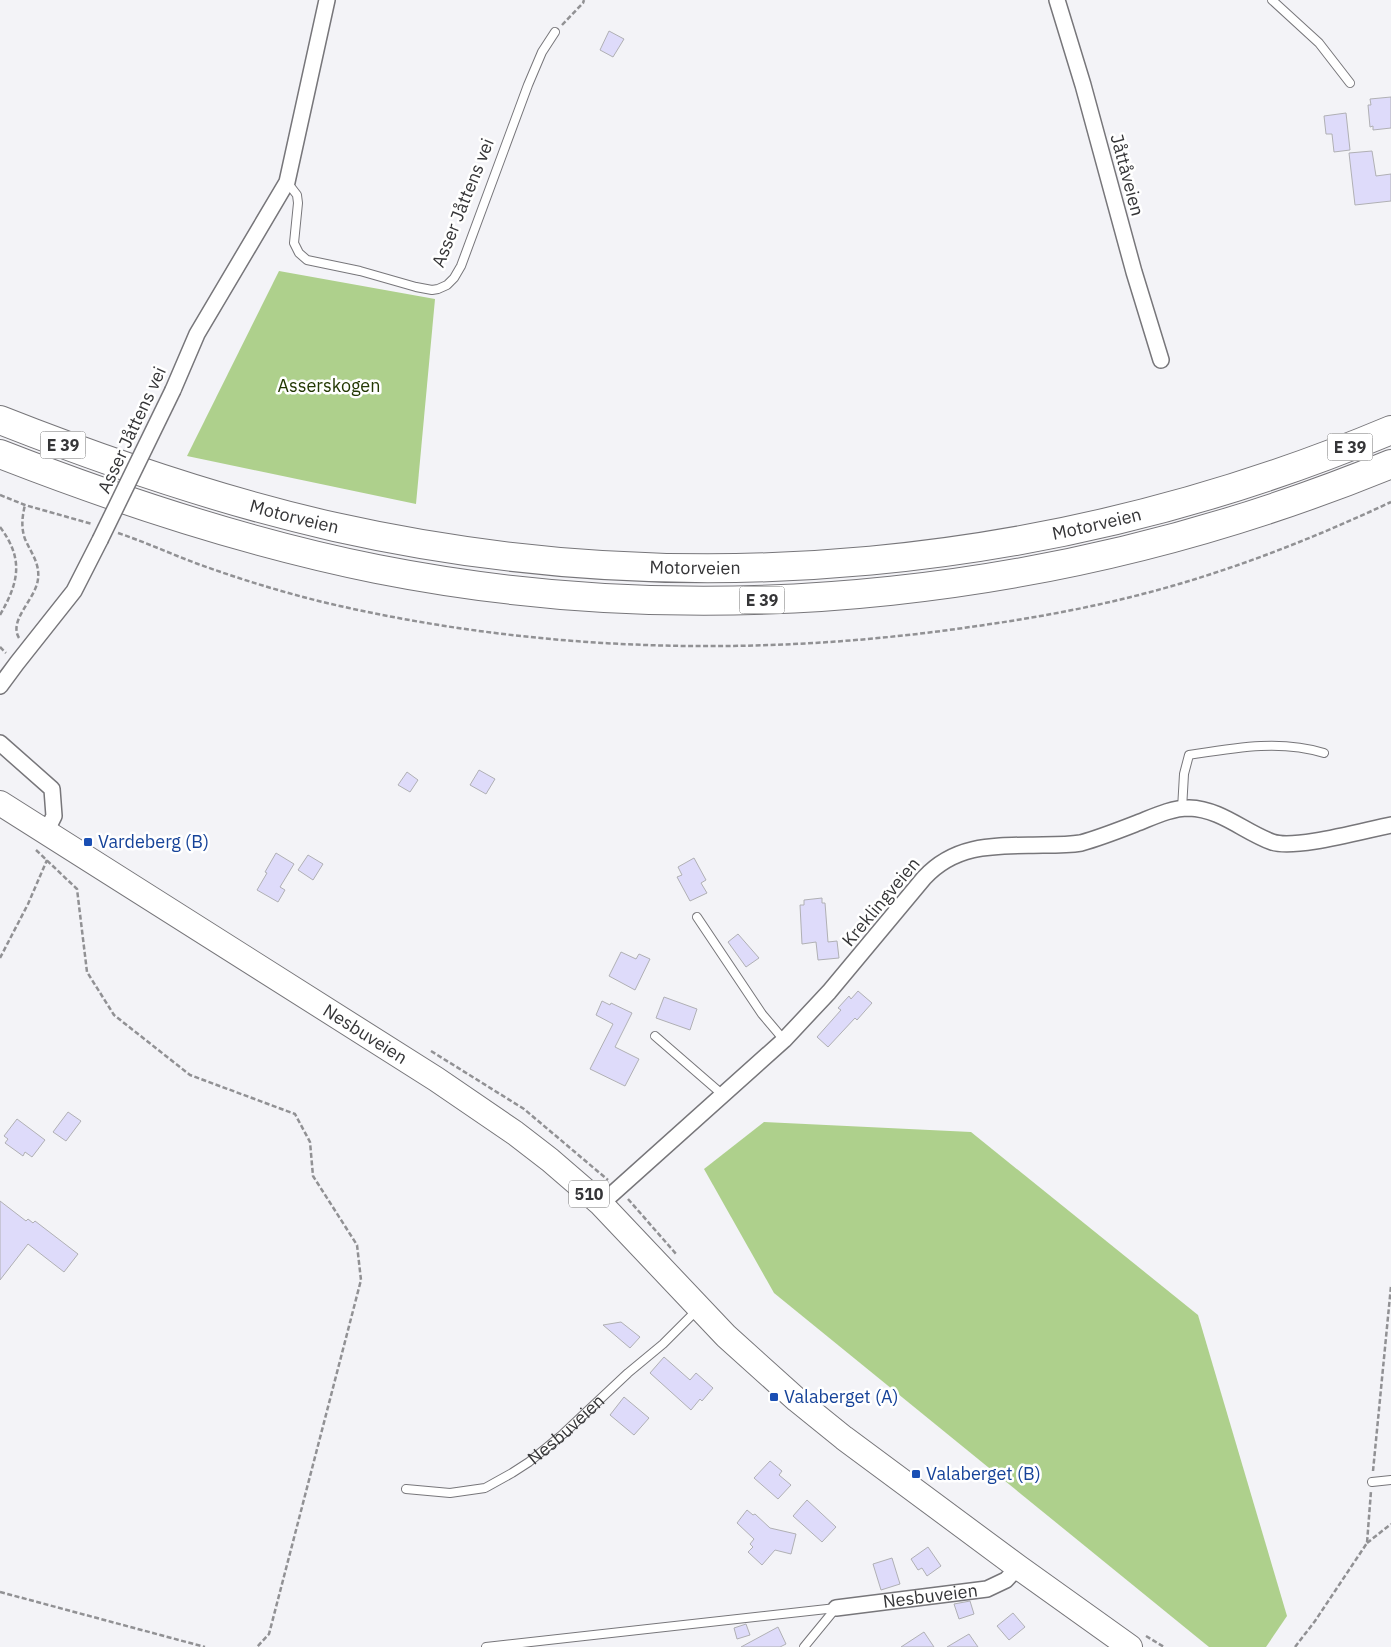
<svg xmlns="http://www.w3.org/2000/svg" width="1391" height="1647" font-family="'IBM Plex Sans',sans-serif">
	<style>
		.green { fill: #aed08c }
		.building { fill: #dedbfa; stroke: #b0b0b4 }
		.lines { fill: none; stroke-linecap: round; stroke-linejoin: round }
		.service-casing { stroke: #77767a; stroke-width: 10 }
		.minor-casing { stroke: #77767a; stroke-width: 18 }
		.primary-casing { stroke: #77767a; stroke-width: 26 }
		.motorway-casing { stroke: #77767a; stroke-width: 30 }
		.path { stroke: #919194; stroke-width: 2.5; stroke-dasharray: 5 2.5; stroke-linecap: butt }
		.service { stroke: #fff; stroke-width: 8 }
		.minor { stroke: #fff; stroke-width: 15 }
		.primary { stroke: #fff; stroke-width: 24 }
		.motorway { stroke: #fff; stroke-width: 28 }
		.minor-bridge-casing { stroke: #77767a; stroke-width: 18; stroke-linecap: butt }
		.minor-bridge { stroke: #fff; stroke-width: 15 }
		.transit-dot { fill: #1a4fb4; stroke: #fff; stroke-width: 2 }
		.labels { text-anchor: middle; stroke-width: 5; stroke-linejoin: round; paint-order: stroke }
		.shield { fill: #fff; stroke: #727273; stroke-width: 1 }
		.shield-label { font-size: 16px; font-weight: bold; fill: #353537 }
		.street-label { font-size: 18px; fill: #353537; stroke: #fff }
		.park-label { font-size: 18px; fill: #233903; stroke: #fff }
		.transit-label { font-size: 18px; fill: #164399; stroke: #fff; text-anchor: start }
	</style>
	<rect width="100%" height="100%" fill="#f3f3f7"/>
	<!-- green -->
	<g class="green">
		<polygon points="279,271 435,299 416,504 187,456"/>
		<polygon points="764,1122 971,1132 1198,1315 1287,1616 1266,1647 1209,1647 774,1293 704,1169"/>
	</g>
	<!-- building -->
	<g class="building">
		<polygon points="609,31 624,39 613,57 600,50"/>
		<polygon points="1391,97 1391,128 1373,130 1373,126 1370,127 1368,105 1371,105 1370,99"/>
		<polygon points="1346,113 1350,150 1334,152 1332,134 1326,134 1324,116"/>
		<polygon points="1372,151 1376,176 1391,174 1391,201 1355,205 1349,153"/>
		<polygon points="479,770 495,779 486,794 470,785"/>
		<polygon points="407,772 418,780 410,792 398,785"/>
		<polygon points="276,853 294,864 280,887 285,890 278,902 257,890 267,873 265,872"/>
		<polygon points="308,855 323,864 313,880 298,870"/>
		<polygon points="694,858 706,880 701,883 707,893 690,901 677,877 682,875 678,867"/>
		<polygon points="822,898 822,903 825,903 828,942 837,941 839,958 818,960 816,942 802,944 800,905 804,905 804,900"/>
		<polygon points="738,934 759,958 746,967 728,942"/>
		<polygon points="621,952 636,959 639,954 650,959 635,990 609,976"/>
		<polygon points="858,991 872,1003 857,1020 855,1018 828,1047 817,1037 841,1010 838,1008 849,996 851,999"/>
		<polygon points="664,997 697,1009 690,1030 656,1018"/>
		<polygon points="602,1001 610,1005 611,1003 632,1013 615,1047 639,1059 625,1086 590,1069 613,1024 596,1015"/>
		<polygon points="68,1112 81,1121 66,1141 53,1132"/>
		<polygon points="17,1119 45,1140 32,1157 25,1152 23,1156 5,1143 8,1139 4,1136"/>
		<polygon points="0,1201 26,1221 28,1219 33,1223 35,1221 78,1254 64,1272 28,1244 0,1280"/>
		<polygon points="621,1322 640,1337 630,1348 603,1325"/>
		<polygon points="664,1357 690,1380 696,1373 713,1388 702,1401 700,1399 691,1410 650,1373"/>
		<polygon points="624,1397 649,1418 634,1435 610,1415"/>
		<polygon points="770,1461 782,1471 779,1475 791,1485 778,1499 754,1478"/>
		<polygon points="807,1500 836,1527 822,1542 793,1516"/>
		<polygon points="747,1510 753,1515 755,1514 770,1528 796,1534 791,1554 775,1550 762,1565 748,1552 753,1547 750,1544 754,1539 737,1523"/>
		<polygon points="928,1547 941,1566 927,1576 922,1568 918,1570 911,1559"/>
		<polygon points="892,1558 900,1584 881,1590 873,1564"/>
		<polygon points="970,1601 974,1614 959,1619 954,1604"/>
		<polygon points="1013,1613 1025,1627 1009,1640 997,1626"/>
		<polygon points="746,1624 750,1635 737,1639 734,1628"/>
		<polygon points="778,1627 786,1644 780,1647 741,1647"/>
		<polygon points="924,1632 934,1647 901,1647"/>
		<polygon points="969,1634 978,1647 947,1647"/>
	</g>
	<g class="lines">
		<defs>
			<g id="service">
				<polyline points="1272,0 1319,43 1350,83"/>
				<polyline points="287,182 297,195 298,203 294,243 299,253 307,260 360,271 416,287 432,290 438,289 447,285 454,278 461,266 528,85 542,52 555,32"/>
				<path d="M1182,809L1184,774L1189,755C1233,748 1280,739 1324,753"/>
				<polyline points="697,917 762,1014 784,1040"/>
				<polyline points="655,1036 723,1095"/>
				<polyline points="1372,1482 1391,1480"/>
				<path id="s1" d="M406,1489L450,1493L485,1488L512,1473L529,1462L563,1434L628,1373L663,1344L697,1310"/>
				<polyline points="486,1647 836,1608"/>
				<polyline points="804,1647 836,1608"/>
			</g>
			<g id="minor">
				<polyline points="1057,0 1083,85 1134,272 1161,360"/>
				<polyline points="173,390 197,334 287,182 327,0"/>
				<polyline points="0,686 17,663 74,591 100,540"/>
				<polyline points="0,743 52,789 54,816 46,832"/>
				<path d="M601,1204L784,1040L829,992L924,878C957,842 999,846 1043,845C1056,845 1069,845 1081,843C1099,838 1117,831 1135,824C1151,818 1170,808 1189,808C1221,809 1244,832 1272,842C1295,850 1365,830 1391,825"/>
				<path id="s2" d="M836,1608L987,1589L1006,1580L1018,1567"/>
			</g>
			<g id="primary">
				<path id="s3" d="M0,803L436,1079L515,1133L550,1160L601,1204L726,1336L797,1400L844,1438L1018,1567L1130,1647"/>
			</g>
			<g id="motorway">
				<path id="s4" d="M0,420C109,463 220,501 335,527C688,606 1058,570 1391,430"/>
				<path d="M0,454C123,502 248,543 377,569C716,636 1072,595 1391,464"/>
			</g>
		</defs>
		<!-- service casing -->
		<use href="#service" class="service-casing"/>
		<!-- minor casing -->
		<use href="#minor" class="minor-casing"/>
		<!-- primary casing -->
		<use href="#primary" class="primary-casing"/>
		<!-- motorway casing -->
		<use href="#motorway" class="motorway-casing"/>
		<!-- path -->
		<g class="path">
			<polyline points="562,25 583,3 584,0"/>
			<polyline points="0,495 25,505 92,524"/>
			<path d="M0,527C24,559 19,582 0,615"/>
			<path d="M118,533C145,542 171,554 198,564C248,582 298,597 349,608C554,653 770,657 977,626C1049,616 1120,602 1189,581C1258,560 1325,533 1391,502"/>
			<path d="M19,638C8,620 36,599 38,579C40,563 31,553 25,539C21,528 22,517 25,505"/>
			<polyline points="0,647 6,653"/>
			<polyline points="36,850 77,889 87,972 114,1015 190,1075 295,1114 310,1142 313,1176 357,1245 361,1280 269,1634 257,1647"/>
			<polyline points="0,958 28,904 47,860"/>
			<polyline points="431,1051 524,1109 608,1180"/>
			<polyline points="628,1199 677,1255"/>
			<polyline points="1373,1471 1391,1286"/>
			<polyline points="1367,1543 1391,1524"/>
			<polyline points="0,1592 205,1647"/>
			<polyline points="1146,1636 1164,1647"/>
			<polyline points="1295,1647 1315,1621 1367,1543 1371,1491"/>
		</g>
		<!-- service -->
		<use href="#service" class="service"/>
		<!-- minor -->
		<use href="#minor" class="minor"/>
		<!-- primary -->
		<use href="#primary" class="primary"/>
		<!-- motorway -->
		<use href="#motorway" class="motorway"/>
		<defs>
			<polyline id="minor-bridge" points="100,540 173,390"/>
		</defs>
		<!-- minor-bridge casing -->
		<use href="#minor-bridge" class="minor-bridge-casing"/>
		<!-- minor-bridge -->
		<use href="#minor-bridge" class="minor-bridge"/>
	</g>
	<!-- markers -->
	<g class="transit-dot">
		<rect x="83" y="837" width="10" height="10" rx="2.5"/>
		<rect x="769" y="1392" width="10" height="10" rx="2.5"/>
		<rect x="911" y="1469" width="10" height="10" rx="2.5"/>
	</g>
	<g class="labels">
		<!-- shield labels -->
		<g class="shield">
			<rect x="40.5" y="431.5" width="45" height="27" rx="4"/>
			<rect x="1327.5" y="433.5" width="45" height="27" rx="4"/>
			<rect x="739.5" y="586.5" width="45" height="27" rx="4"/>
			<rect x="569" y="1180.5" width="40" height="27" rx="4"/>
		</g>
		<g class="shield-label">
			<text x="63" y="451">E 39</text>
			<text x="1350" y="453">E 39</text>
			<text x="762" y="606">E 39</text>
			<text x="589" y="1200">510</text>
		</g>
		<!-- street labels -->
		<g class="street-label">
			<text transform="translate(1127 175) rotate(75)" y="6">Jåttåveien</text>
			<text transform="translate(463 203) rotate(-68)" y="6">Asser Jåttens vei</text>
			<text transform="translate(132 430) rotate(-65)" y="6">Asser Jåttens vei</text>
			<text dy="6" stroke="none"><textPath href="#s4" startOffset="310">Motorveien</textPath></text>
			<text dy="6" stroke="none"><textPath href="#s4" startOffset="1120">Motorveien</textPath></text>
			<text dy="6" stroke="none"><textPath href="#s4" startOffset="715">Motorveien</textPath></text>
			<text transform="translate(881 902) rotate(-50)" y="6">Kreklingveien</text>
			<text dy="6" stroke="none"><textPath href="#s3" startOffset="432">Nesbuveien</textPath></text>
			<text dy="6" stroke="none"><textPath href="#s1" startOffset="180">Nesbuveien</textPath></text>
			<text dy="6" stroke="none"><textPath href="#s2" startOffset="95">Nesbuveien</textPath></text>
		</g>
		<!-- park labels -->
		<g class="park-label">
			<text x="329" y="392">Asserskogen</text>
		</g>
		<!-- transit labels -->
		<g class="transit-label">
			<text x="98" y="848">Vardeberg (B)</text>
			<text x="784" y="1403">Valaberget (A)</text>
			<text x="926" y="1480">Valaberget (B)</text>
		</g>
	</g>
</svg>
